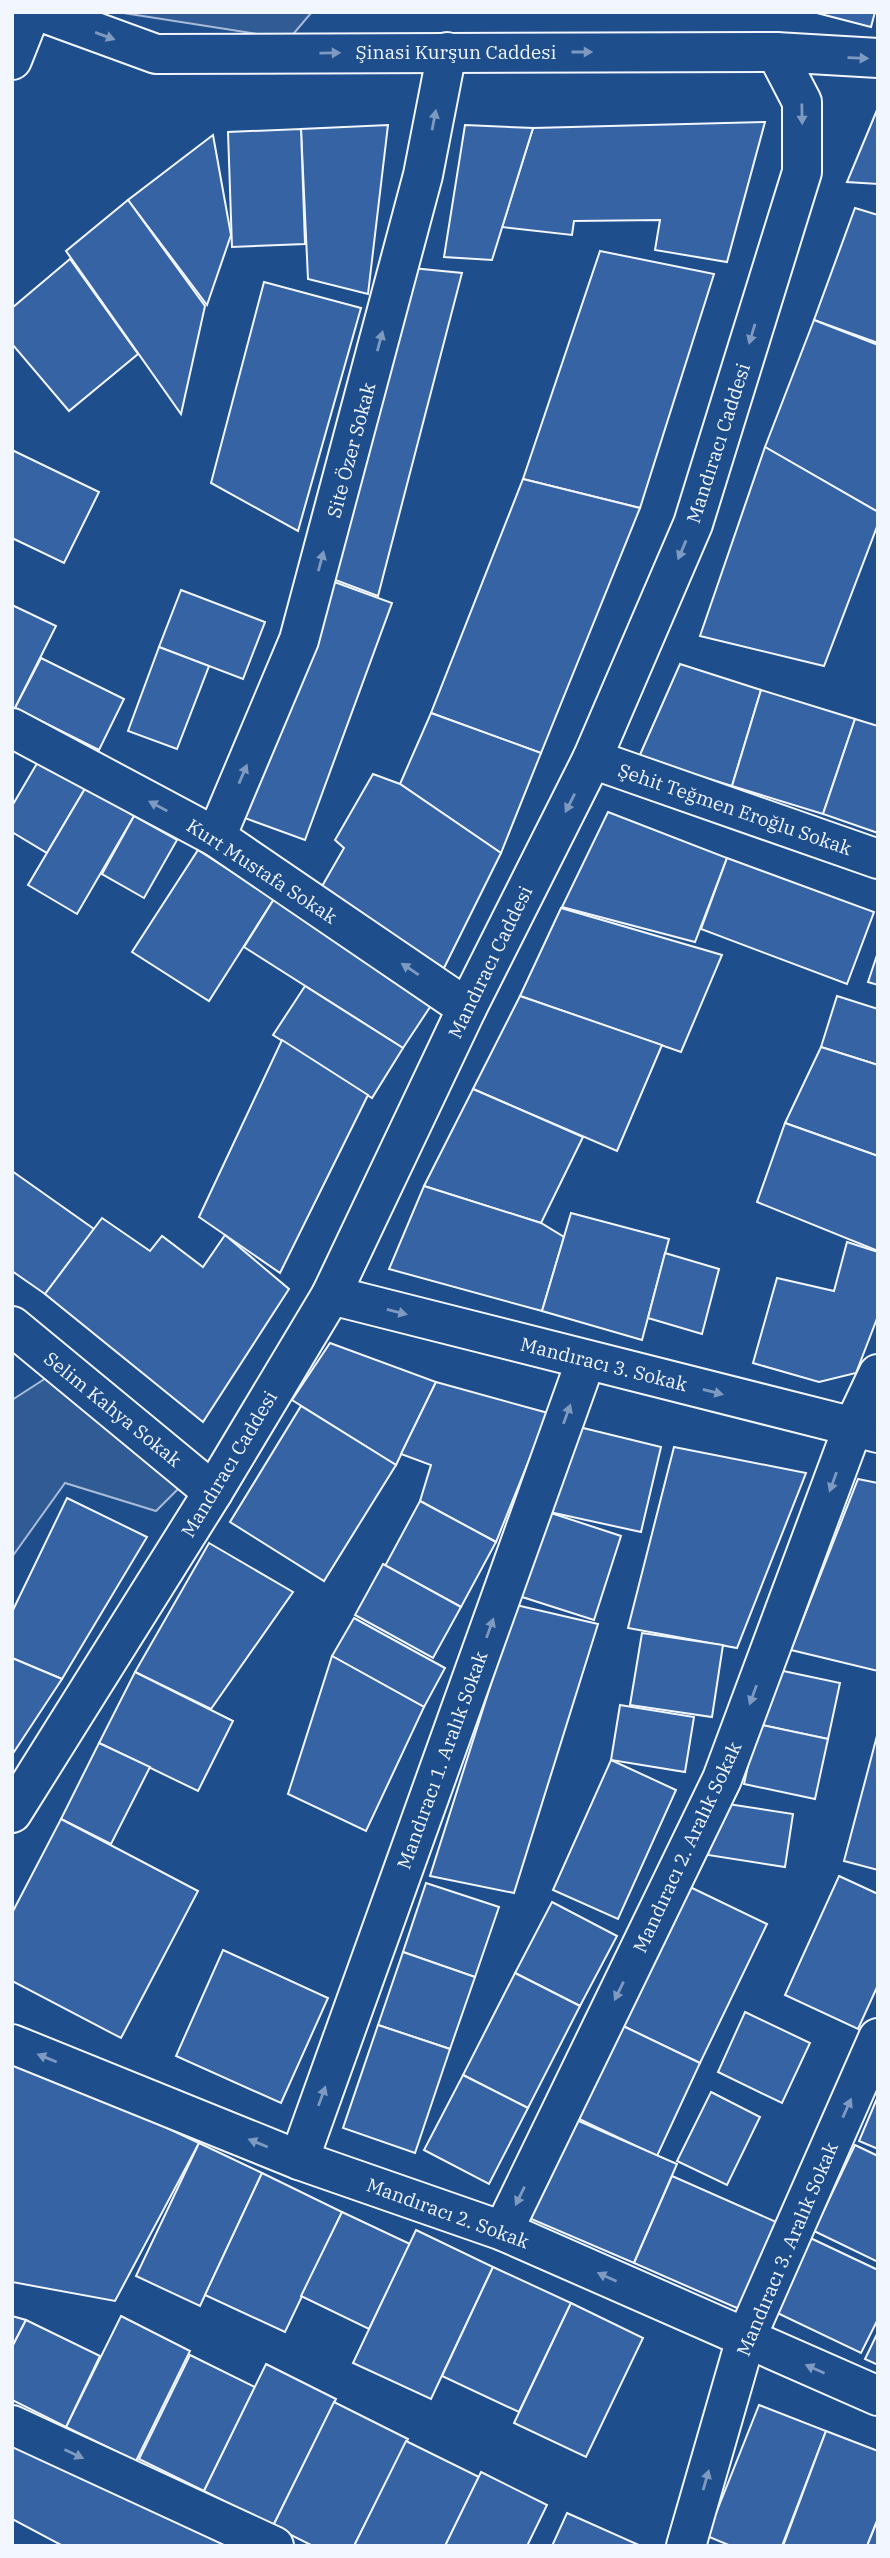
<svg xmlns="http://www.w3.org/2000/svg" width="890" height="2558" font-family="'IBM Plex Serif',serif">
	<style>
		.built { fill: #305b95; stroke: #a8bbd7; stroke-width: 2 }
		.building { fill: #3563a3; stroke: #f2f6ff; stroke-width: 2 }
		.lines { fill: none; stroke-linecap: round; stroke-linejoin: round }
		.minor-casing { stroke: #f2f6ff; stroke-width: 42 }
		.major-casing { stroke: #f2f6ff; stroke-width: 42 }
		.minor { stroke: #1f4e8c; stroke-width: 38 }
		.major { stroke: #1f4e8c; stroke-width: 38 }
		.oneway { fill: #7e9ac0 }
		.labels { text-anchor: middle; stroke-width: 5; stroke-linejoin: round; paint-order: stroke }
		.street-label { font-size: 19px; fill: #f2f6ff; stroke: #1f4e8c }
	</style>
	<rect width="100%" height="100%" fill="#1f4e8c"/>
	<!-- built -->
	<g class="built">
		<polygon points="117,12 312,12 289,39"/>
		<polygon points="57,1371 180,1487 156,1511 65,1483 12,1557 12,1400"/>
	</g>
	<!-- building -->
	<g class="building">
		<polygon points="813,12 875,12 871,27"/>
		<polygon points="877,110 878,184 847,182"/>
		<polygon points="765,122 727,262 655,250 660,220 574,221 572,235 502,227 533,128"/>
		<polygon points="388,125 368,294 308,279 301,129"/>
		<polygon points="465,125 533,128 492,260 444,257"/>
		<polygon points="301,129 305,244 232,247 228,132"/>
		<polygon points="213,135 231,235 207,305 128,200"/>
		<polygon points="128,200 205,306 181,414 66,251"/>
		<polygon points="855,208 878,215 878,343 814,320"/>
		<polygon points="600,251 714,274 640,508 523,479"/>
		<polygon points="70,259 138,354 69,411 12,344 12,308"/>
		<polygon points="412,268 462,273 378,596 330,578"/>
		<polygon points="264,282 361,308 298,531 211,483"/>
		<polygon points="814,320 878,345 878,512 765,447"/>
		<polygon points="765,447 878,512 878,524 824,666 700,636"/>
		<polygon points="12,450 99,492 64,563 12,538"/>
		<polygon points="523,479 640,508 541,753 431,713"/>
		<polygon points="329,580 392,603 305,840 242,817"/>
		<polygon points="181,590 265,622 243,679 159,647"/>
		<polygon points="12,605 56,626 15,708 12,707"/>
		<polygon points="159,647 209,666 177,749 128,731"/>
		<polygon points="41,658 124,699 99,750 15,708"/>
		<polygon points="680,664 761,690 732,786 639,757"/>
		<polygon points="761,690 855,719 823,814 732,786"/>
		<polygon points="431,713 541,753 501,853 400,784"/>
		<polygon points="855,719 878,726 878,833 823,814"/>
		<polygon points="39,760 86,787 47,853 12,832 12,806"/>
		<polygon points="373,774 400,784 501,853 444,968 321,888 344,848 335,840"/>
		<polygon points="86,787 134,816 77,914 28,885"/>
		<polygon points="608,812 727,858 695,942 562,907"/>
		<polygon points="134,816 177,840 144,898 102,874"/>
		<polygon points="198,850 274,899 209,1001 132,952"/>
		<polygon points="727,858 874,912 847,984 701,929"/>
		<polygon points="274,899 434,1001 403,1048 244,947"/>
		<polygon points="561,908 722,955 681,1052 520,996"/>
		<polygon points="878,952 878,985 868,982"/>
		<polygon points="305,986 403,1048 372,1098 273,1035"/>
		<polygon points="520,996 662,1045 617,1151 473,1089"/>
		<polygon points="837,996 878,1009 878,1065 821,1047"/>
		<polygon points="282,1040 368,1095 280,1273 199,1217"/>
		<polygon points="821,1047 878,1065 878,1156 785,1123"/>
		<polygon points="473,1089 583,1137 541,1223 424,1186"/>
		<polygon points="785,1123 878,1156 878,1251 757,1202"/>
		<polygon points="12,1171 94,1229 45,1294 12,1271"/>
		<polygon points="424,1186 541,1223 564,1237 542,1311 389,1269"/>
		<polygon points="571,1213 669,1239 642,1340 542,1311"/>
		<polygon points="102,1218 150,1251 162,1236 203,1267 225,1235 289,1289 203,1422 45,1294"/>
		<polygon points="847,1242 878,1252 878,1316 856,1373 819,1382 753,1363 777,1278 834,1291"/>
		<polygon points="665,1253 719,1269 702,1334 648,1318"/>
		<polygon points="330,1343 436,1382 396,1465 292,1400"/>
		<polygon points="436,1382 548,1413 496,1542 420,1501 431,1465 401,1454"/>
		<polygon points="301,1406 396,1465 324,1581 230,1522"/>
		<polygon points="575,1426 661,1447 641,1532 545,1511"/>
		<polygon points="674,1447 806,1473 737,1648 628,1628"/>
		<polygon points="858,1479 878,1483 878,1671 791,1650"/>
		<polygon points="67,1498 147,1537 62,1679 12,1658 12,1612"/>
		<polygon points="420,1501 496,1542 461,1607 385,1566"/>
		<polygon points="545,1511 621,1536 594,1620 519,1596"/>
		<polygon points="209,1543 293,1592 211,1709 135,1672"/>
		<polygon points="383,1564 461,1607 433,1658 355,1615"/>
		<polygon points="516,1605 598,1624 514,1893 430,1876"/>
		<polygon points="354,1618 445,1668 424,1707 332,1656"/>
		<polygon points="642,1633 723,1645 712,1717 630,1705"/>
		<polygon points="332,1656 424,1707 366,1831 288,1794"/>
		<polygon points="12,1658 62,1679 12,1755"/>
		<polygon points="769,1668 840,1683 828,1739 757,1724"/>
		<polygon points="135,1672 233,1721 198,1791 99,1743"/>
		<polygon points="620,1705 694,1717 685,1772 611,1760"/>
		<polygon points="757,1724 828,1739 815,1799 744,1784"/>
		<polygon points="878,1732 878,1870 844,1861"/>
		<polygon points="99,1743 150,1767 111,1844 61,1819"/>
		<polygon points="611,1760 676,1790 618,1919 553,1890"/>
		<polygon points="715,1802 793,1814 785,1867 708,1855"/>
		<polygon points="61,1819 198,1891 121,2038 12,1981 12,1913"/>
		<polygon points="839,1876 878,1894 878,1985 858,2029 785,1995"/>
		<polygon points="426,1883 499,1907 475,1977 403,1952"/>
		<polygon points="688,1886 767,1924 700,2063 621,2025"/>
		<polygon points="552,1902 617,1936 580,2006 515,1973"/>
		<polygon points="223,1950 328,1998 281,2103 176,2056"/>
		<polygon points="403,1952 475,1977 450,2049 378,2025"/>
		<polygon points="515,1973 580,2006 528,2108 463,2075"/>
		<polygon points="745,2012 810,2043 782,2103 718,2072"/>
		<polygon points="378,2025 450,2049 415,2153 343,2128"/>
		<polygon points="621,2025 700,2063 657,2156 577,2118"/>
		<polygon points="12,2055 199,2143 115,2301 12,2282"/>
		<polygon points="463,2075 528,2108 489,2184 424,2150"/>
		<polygon points="711,2092 760,2117 727,2185 677,2161"/>
		<polygon points="878,2096 878,2149 859,2141"/>
		<polygon points="572,2118 677,2164 634,2263 529,2218"/>
		<polygon points="199,2143 262,2173 200,2306 136,2276"/>
		<polygon points="855,2145 878,2156 878,2262 814,2231"/>
		<polygon points="262,2173 342,2212 285,2332 205,2295"/>
		<polygon points="672,2176 783,2225 746,2312 634,2263"/>
		<polygon points="342,2212 410,2244 369,2329 301,2296"/>
		<polygon points="416,2230 493,2267 431,2399 353,2363"/>
		<polygon points="804,2235 878,2270 878,2319 861,2353 769,2309"/>
		<polygon points="493,2267 571,2303 519,2412 442,2376"/>
		<polygon points="571,2303 643,2338 586,2457 514,2423"/>
		<polygon points="12,2316 26,2320 12,2347"/>
		<polygon points="121,2316 190,2351 136,2461 66,2427"/>
		<polygon points="26,2320 100,2356 66,2427 12,2400 12,2347"/>
		<polygon points="878,2332 878,2365 865,2359"/>
		<polygon points="190,2355 255,2387 204,2491 139,2459"/>
		<polygon points="266,2364 336,2399 273,2526 204,2491"/>
		<polygon points="334,2402 408,2439 354,2546 313,2546 273,2526"/>
		<polygon points="759,2405 826,2431 782,2546 731,2546 707,2536"/>
		<polygon points="826,2431 878,2451 878,2518 867,2546 783,2546"/>
		<polygon points="12,2440 234,2546 63,2546 12,2519"/>
		<polygon points="406,2441 479,2477 445,2546 354,2546"/>
		<polygon points="481,2472 547,2505 527,2546 445,2546"/>
		<polygon points="567,2513 641,2546 552,2546"/>
		<polygon points="878,2519 878,2546 867,2546"/>
	</g>
	<g class="lines">
		<defs>
			<g id="minor">
				<polyline points="12,728 216,837 467,1008"/>
				<polyline points="592,759 878,859"/>
				<polyline points="216,837 299,640 423,175 447,52"/>
				<polyline points="331,1295 878,1433"/>
				<polyline points="12,1326 213,1492"/>
				<polyline points="12,1813 213,1492 331,1295 467,1008 592,759 693,524 802,172 802,102 776,52"/>
				<polyline points="12,2044 299,2160 503,2231 878,2396"/>
				<polyline points="299,2160 586,1360"/>
				<polyline points="503,2231 722,1779 853,1427 878,1374"/>
				<polyline points="12,2425 274,2546"/>
				<polyline points="686,2546 746,2338 878,2038"/>
			</g>
			<g id="major">
				<polyline points="41,12 156,54 776,52 878,58"/>
				<polyline points="12,60 31,12"/>
			</g>
		</defs>
		<!-- minor casing -->
		<use href="#minor" class="minor-casing"/>
		<!-- major casing -->
		<use href="#major" class="major-casing"/>
		<!-- minor -->
		<use href="#minor" class="minor"/>
		<!-- major -->
		<use href="#major" class="major"/>
	</g>
	<!-- one-way arrows -->
	<defs><path id="oneway-solid" d="M-6-.8H1V-3.2L6.5 0L1 3.2V.8H-6Z" transform="scale(1.75)"/></defs>
	<g class="oneway">
		<use href="#oneway-solid" transform="translate(105 36) rotate(20)"/>
		<use href="#oneway-solid" transform="translate(582 52)"/>
		<use href="#oneway-solid" transform="translate(330 53) rotate(-1)"/>
		<use href="#oneway-solid" transform="translate(858 58) rotate(2)"/>
		<use href="#oneway-solid" transform="translate(802 114) rotate(89)"/>
		<use href="#oneway-solid" transform="translate(434 120) rotate(-79)"/>
		<use href="#oneway-solid" transform="translate(752 334) rotate(107)"/>
		<use href="#oneway-solid" transform="translate(380 341) rotate(-75)"/>
		<use href="#oneway-solid" transform="translate(682 550) rotate(113)"/>
		<use href="#oneway-solid" transform="translate(321 561) rotate(-75)"/>
		<use href="#oneway-solid" transform="translate(243 774) rotate(-67)"/>
		<use href="#oneway-solid" transform="translate(570 803) rotate(117)"/>
		<use href="#oneway-solid" transform="translate(158 806) rotate(-152)"/>
		<use href="#oneway-solid" transform="translate(410 969) rotate(-146)"/>
		<use href="#oneway-solid" transform="translate(397 1312) rotate(14)"/>
		<use href="#oneway-solid" transform="translate(713 1392) rotate(14)"/>
		<use href="#oneway-solid" transform="translate(567 1414) rotate(-70)"/>
		<use href="#oneway-solid" transform="translate(833 1482) rotate(110)"/>
		<use href="#oneway-solid" transform="translate(490 1628) rotate(-70)"/>
		<use href="#oneway-solid" transform="translate(753 1695) rotate(110)"/>
		<use href="#oneway-solid" transform="translate(619 1991) rotate(116)"/>
		<use href="#oneway-solid" transform="translate(47 2058) rotate(-158)"/>
		<use href="#oneway-solid" transform="translate(322 2096) rotate(-70)"/>
		<use href="#oneway-solid" transform="translate(847 2108) rotate(-66)"/>
		<use href="#oneway-solid" transform="translate(258 2143) rotate(-158)"/>
		<use href="#oneway-solid" transform="translate(520 2196) rotate(116)"/>
		<use href="#oneway-solid" transform="translate(607 2277) rotate(-156)"/>
		<use href="#oneway-solid" transform="translate(815 2369) rotate(-156)"/>
		<use href="#oneway-solid" transform="translate(74 2454) rotate(25)"/>
		<use href="#oneway-solid" transform="translate(706 2480) rotate(-74)"/>
	</g>
	<g class="labels">
		<!-- street labels -->
		<g class="street-label">
			<text x="456" y="59">Şinasi Kurşun Caddesi</text>
			<text transform="translate(718 443) rotate(-72)" y="7">Mandıracı Caddesi</text>
			<text transform="translate(351 450) rotate(-75)" y="7">Site Özer Sokak</text>
			<text transform="translate(735 809) rotate(19)" y="7">Şehit Teğmen Eroğlu Sokak</text>
			<text transform="translate(262 871) rotate(33)" y="7">Kurt Mustafa Sokak</text>
			<text transform="translate(490 962) rotate(-64)" y="7">Mandıracı Caddesi</text>
			<text transform="translate(604 1364) rotate(14)" y="7">Mandıracı 3. Sokak</text>
			<text transform="translate(113 1409) rotate(39)" y="7">Selim Kahya Sokak</text>
			<text transform="translate(229 1464) rotate(-59)" y="7">Mandıracı Caddesi</text>
			<text transform="translate(442 1760) rotate(-70)" y="7">Mandıracı 1. Aralık Sokak</text>
			<text transform="translate(687 1847) rotate(-65)" y="7">Mandıracı 2. Aralık Sokak</text>
			<text transform="translate(448 2213) rotate(20)" y="7">Mandıracı 2. Sokak</text>
			<text transform="translate(787 2249) rotate(-67)" y="7">Mandıracı 3. Aralık Sokak</text>
		</g>
	</g>
	<!-- border -->
	<rect width="890" height="2558" fill="none" stroke="#f2f6ff" stroke-width="28"/>
</svg>
